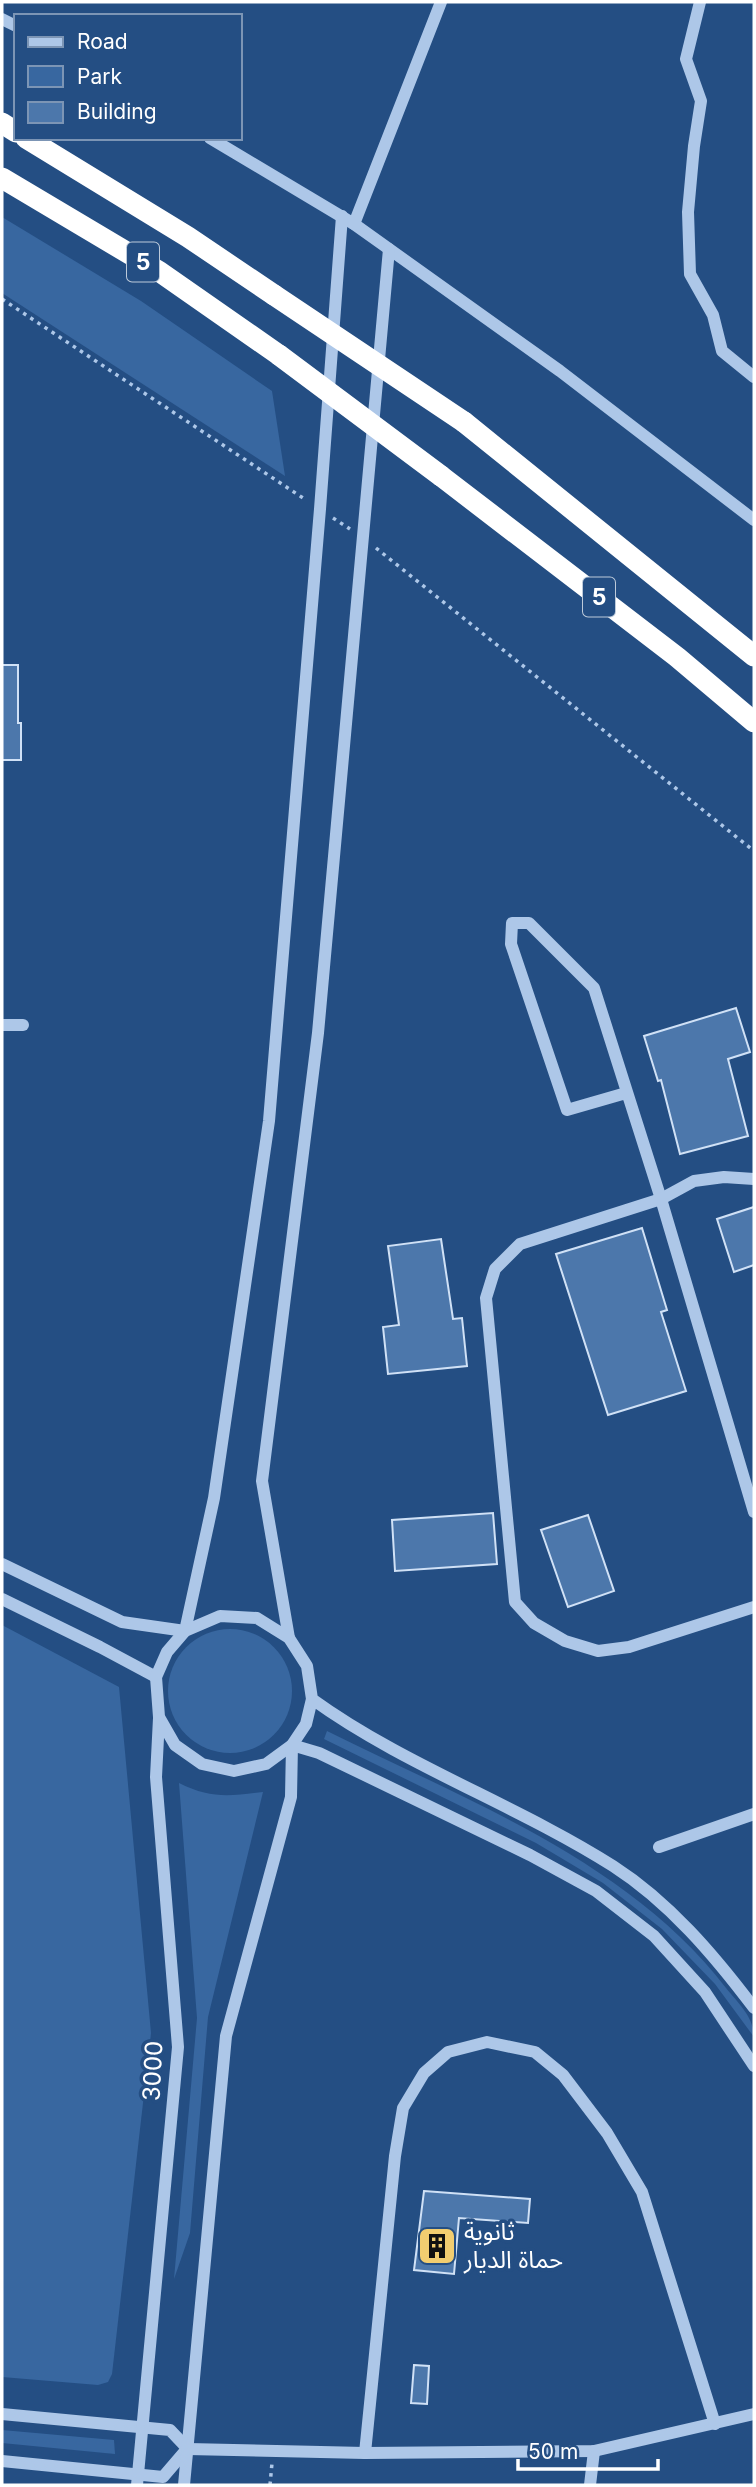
<svg xmlns="http://www.w3.org/2000/svg" width="756" height="2487" font-family="Inter,'Noto Sans Arabic',sans-serif">
	<style>
		.green { fill: #3867a0 }
		.building { fill: #4c77ab; stroke: #d0e1f6; stroke-width: 2 }
		.lines { fill: none; stroke-linecap: round; stroke-linejoin: round }
		.path { stroke: #adc7e8; stroke-width: 3.5; stroke-dasharray: 3.5 5; stroke-linecap: butt }
		.minor { stroke: #adc7e8; stroke-width: 12 }
		.highway { stroke: #fff; stroke-width: 21 }
		.highway-bridge { stroke: #fff; stroke-width: 21 }
		.labels { text-anchor: middle; stroke-width: 7; stroke-linejoin: round; paint-order: stroke }
		.shield { fill: #244e83; stroke: #bdcada; stroke-width: 2 }
		.shield-label { font-size: 23px; font-weight: bold; fill: #fff }
		.street-label { font-size: 24px; fill: #fff; stroke: #244e83 }
		.poi-label { font-size: 24px; fill: #fff; stroke: #244e83; text-anchor: start }
	</style>
	<rect width="100%" height="100%" fill="#244e83"/>
	<!-- green -->
	<g class="green">
		<polygon points="2,217 141,301 272,391 285,476 2,293"/>
		<polygon points="2,1625 119,1687 151,2033 112,2374 108,2382 98,2385 2,2377"/>
		<circle cx="230" cy="1691" r="62"/>
		<path d="M327,1731C466,1800 630,1862 726,1988C738,2003 754,2017 754,2037L715,1984L662,1929L603,1883L536,1843L324,1739Z"/>
		<path d="M179,1783C211,1799 229,1796 263,1792L208,2017L190,2233L174,2279L197,2018Z"/>
		<polygon points="2,2430 114,2440 115,2454 2,2443"/>
	</g>
	<!-- building -->
	<g class="building">
		<polygon points="2,665 18,665 18,723 21,723 21,760 2,760"/>
		<polygon points="736,1008 750,1052 728,1059 748,1136 680,1154 661,1080 658,1081 644,1036"/>
		<polygon points="754,1207 754,1265 734,1272 717,1219"/>
		<polygon points="642,1228 667,1310 661,1312 686,1391 608,1415 556,1254"/>
		<polygon points="441,1239 453,1319 462,1318 467,1366 388,1374 383,1327 399,1325 388,1246"/>
		<polygon points="493,1513 497,1564 395,1571 392,1520"/>
		<polygon points="588,1515 614,1591 568,1607 541,1530"/>
		<polygon points="424,2191 530,2199 528,2223 459,2218 454,2274 414,2270"/>
		<polygon points="414,2365 429,2366 427,2404 411,2403"/>
	</g>
	<g class="lines">
		<!-- path -->
		<g class="path">
			<polyline points="2,299 306,500"/>
			<polyline points="333,518 350,529"/>
			<polyline points="376,548 754,851"/>
			<polyline points="270,2485 272,2463"/>
		</g>
		<!-- minor -->
		<g class="minor">
			<polyline points="700,2 686,59 701,101 694,146 688,212 690,274 713,315 722,351 754,377"/>
			<polyline points="2,19 16,26"/>
			<polyline points="210,138 354,224 560,371 754,520"/>
			<polyline points="354,224 441,2"/>
			<polyline points="2,1025 23,1025"/>
			<polyline points="626,1093 567,1110 511,944 512,923 529,923 594,988 661,1199 754,1512"/>
			<polyline points="754,1179 724,1177 694,1181 661,1199 520,1244 495,1269 486,1298 515,1602 534,1623 565,1641 598,1651 629,1647 754,1607"/>
			<polyline points="2,1564 122,1622 185,1631 214,1498 269,1121 320,509 342,216"/>
			<polyline points="2,1599 100,1647 156,1677"/>
			<polyline points="289,1638 262,1481 318,1033 389,249"/>
			<path d="M312,1699L306,1724L292,1745L266,1764L234,1771L202,1764L175,1745L159,1717L156,1677L167,1652L185,1631L220,1616L257,1618L289,1638L307,1666L312,1699C403,1765 517,1805 613,1866C669,1902 714,1955 754,2008"/>
			<polyline points="659,1847 754,1814"/>
			<polyline points="2,2414 170,2430 188,2449"/>
			<polyline points="188,2449 365,2453 594,2451 754,2414"/>
			<polyline points="365,2453 395,2156 403,2108 424,2073 448,2052 487,2042 535,2052 563,2075 607,2133 642,2192 715,2424"/>
			<polyline points="2,2461 163,2477 187,2449"/>
			<polyline points="137,2485 178,2047 156,1777 159,1718"/>
			<polyline points="184,2485 226,2036 291,1797 292,1745 319,1753 530,1855 596,1891 654,1936 705,1992 754,2066"/>
			<polyline points="590,2485 594,2451"/>
		</g>
		<!-- highway -->
		<g class="highway">
			<polyline points="2,123 16,132"/>
			<polyline points="26,138 188,237 274,295"/>
			<polyline points="2,178 160,272 279,355"/>
			<polyline points="464,422 754,656"/>
			<polyline points="441,476 677,657 754,722"/>
		</g>
		<!-- highway-bridge -->
		<g class="highway-bridge">
			<polyline points="274,295 464,422"/>
			<polyline points="279,355 441,476"/>
		</g>
	</g>
	<!-- icons -->
	<defs>
		<symbol id="building-square" viewBox="-11 -11 22 22"><rect x="-9" y="-9" width="18" height="18" rx="4" fill="#f2cd70" stroke="#244e83"/><path d="M-4-6H4V6H1V3H-1V6H-4ZM-2.5-4.3h1.7v1.8h-1.7ZM.8-4.3h1.7v1.8H.8ZM-2.5-1h1.7V.8h-1.7ZM.8-1h1.7V.8H.8Z" fill="#111"/></symbol>
	</defs>
	<g fill-rule="evenodd">
		<use href="#building-square" x="415" y="2224" width="44" height="44"/>
	</g>
	<g class="labels">
		<!-- shield labels -->
		<g class="shield">
			<rect x="127" y="242.5" width="32" height="39" rx="5"/>
			<rect x="583" y="577.5" width="32" height="39" rx="5"/>
		</g>
		<g class="shield-label">
			<text x="143" y="270">5</text>
			<text x="599" y="605">5</text>
		</g>
		<!-- street labels -->
		<g class="street-label">
			<text transform="translate(153 2071) rotate(-87)" y="8">3000</text>
		</g>
		<!-- poi labels -->
		<g class="poi-label">
			<text x="464" y="2240">ثانوية<tspan x="464" dy="28">حماة الديار</tspan></text>
		</g>
	</g>
	<!-- border -->
	<rect width="756" height="2487" fill="none" stroke="#ffffff" stroke-width="7"/>
	<!-- legend -->
	<rect x="14" y="14" width="228" height="126" fill="#244e83" stroke="#7c95b5" stroke-width="2"/>
	<rect x="28" y="37" width="35" height="10" fill="#adc7e8" stroke="#7c95b5" stroke-width="2"/>
	<text x="77" y="49" font-size="21" fill="#ffffff">Road</text>
	<rect x="28" y="66" width="35" height="21" fill="#3867a0" stroke="#7c95b5" stroke-width="2"/>
	<text x="77" y="84" font-size="21" fill="#ffffff">Park</text>
	<rect x="28" y="102" width="35" height="21" fill="#4c77ab" stroke="#7c95b5" stroke-width="2"/>
	<text x="77" y="119" font-size="21" fill="#ffffff">Building</text>
	<!-- scale -->
	<path d="M518 2459v10h140v-10" fill="none" stroke="#ffffff" stroke-width="3.5"/>
	<text x="528" y="2459" font-size="21" fill="#ffffff" stroke="#244e83" stroke-width="5" paint-order="stroke">50 m</text>
</svg>
